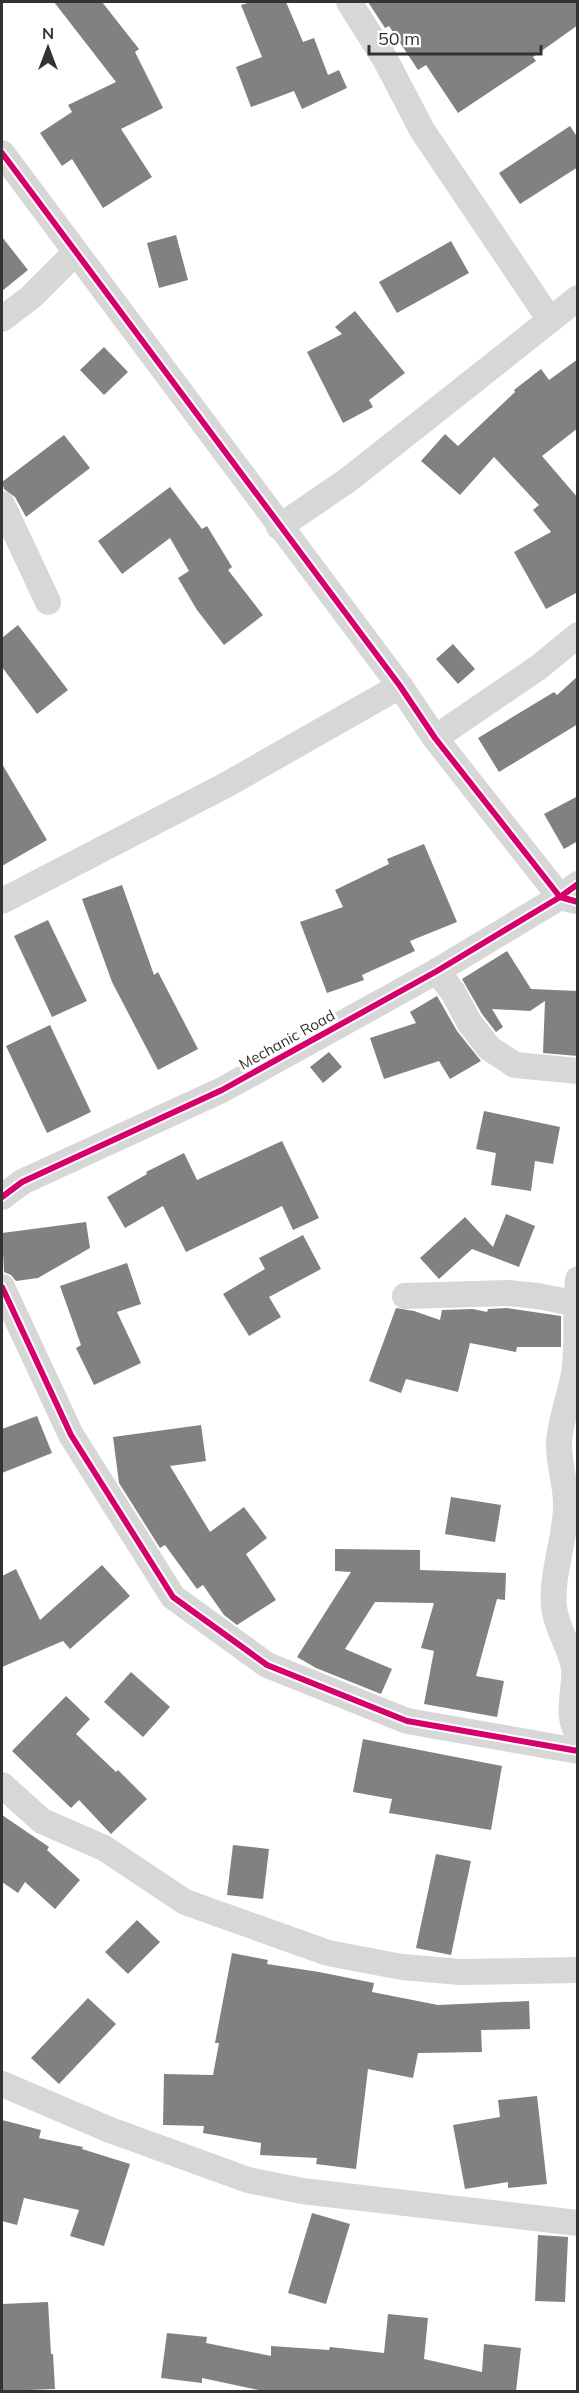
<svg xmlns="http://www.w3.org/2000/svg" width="579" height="2393" font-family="Mulish,sans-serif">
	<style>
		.building { fill: #818181 }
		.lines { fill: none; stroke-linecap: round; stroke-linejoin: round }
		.minor { stroke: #d7d7d7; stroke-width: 26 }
		.cycleway-casing { stroke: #fff; stroke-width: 10 }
		.cycleway { stroke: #d6006c; stroke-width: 6 }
		.labels { text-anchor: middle; stroke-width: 6; stroke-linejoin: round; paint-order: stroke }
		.street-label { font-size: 15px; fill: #333; stroke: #fff }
	</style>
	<rect width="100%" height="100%" fill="#fff"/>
	<!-- building -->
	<g class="building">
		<polygon points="54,2 102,2 139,49 135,52 163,108 121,129 152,177 103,208 72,159 62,166 40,133 72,112 68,105 116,82"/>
		<polygon points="251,2 286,2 303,42 314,38 328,75 339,70 347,88 302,109 294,91 251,107 236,67 262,57 241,5"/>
		<polygon points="368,2 578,2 578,25 533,57 536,61 458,113 426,65 418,70 389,26 385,28"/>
		<polygon points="570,126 578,138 578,167 520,204 499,173"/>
		<polygon points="176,235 188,280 159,288 147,243"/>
		<polygon points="2,237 28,270 2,291"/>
		<polygon points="451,241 469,273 397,313 379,282"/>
		<polygon points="355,311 405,373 369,400 373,407 343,423 307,352 342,334 335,327"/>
		<polygon points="104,347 128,372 104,395 80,370"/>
		<polygon points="578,359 578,428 542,456 578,498 578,592 546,609 514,552 551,532 533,510 539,505 494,457 460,495 421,461 445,434 458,446 515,392 514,390 541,369 549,380"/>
		<polygon points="64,435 90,468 26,517 15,497 4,489 2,482"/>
		<polygon points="170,487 202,529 207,526 232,567 228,570 263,615 224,645 197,610 178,578 189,571 170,538 122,574 98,541"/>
		<polygon points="18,625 68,690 37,714 2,667 2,638"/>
		<polygon points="453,644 475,669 458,684 436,659"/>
		<polygon points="578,676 578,724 499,772 478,738 554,692 557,695"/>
		<polygon points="2,764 47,840 2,866"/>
		<polygon points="578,796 578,841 564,849 544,814"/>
		<polygon points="424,844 457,922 410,941 415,951 362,975 364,980 327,993 300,922 343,907 335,890 389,864 387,859"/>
		<polygon points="122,885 154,975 158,972 198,1049 158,1070 112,982 82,899"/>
		<polygon points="48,920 87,1001 52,1017 14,936"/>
		<polygon points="507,951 531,989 578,991 578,1056 543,1053 545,1001 530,1011 492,1009 503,1027 496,1032 482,1014 462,979"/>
		<polygon points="437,996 457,1031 481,1061 450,1079 439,1061 384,1079 370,1038 416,1023 410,1012"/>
		<polygon points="50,1025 91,1112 47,1133 6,1046"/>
		<polygon points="329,1052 342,1067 323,1083 310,1067"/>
		<polygon points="484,1111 560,1127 553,1164 535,1161 531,1191 491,1185 496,1153 476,1149"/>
		<polygon points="282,1141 319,1218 293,1230 282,1206 186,1252 163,1206 125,1228 107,1197 147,1174 146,1172 184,1153 197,1180"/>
		<polygon points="506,1214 535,1226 519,1267 472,1249 439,1279 420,1258 465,1217 493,1247"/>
		<polygon points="86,1222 90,1248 38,1278 16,1281 11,1275 4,1272 2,1233"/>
		<polygon points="303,1235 321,1269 269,1297 281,1317 249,1336 223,1294 265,1269 259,1258"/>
		<polygon points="127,1263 141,1304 117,1312 141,1363 94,1385 76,1348 81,1345 60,1286"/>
		<polygon points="396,1308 414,1311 440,1320 442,1310 473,1309 487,1312 488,1309 507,1308 561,1316 561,1347 517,1347 516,1352 470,1343 458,1392 406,1379 401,1393 369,1381"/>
		<polygon points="37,1416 52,1453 2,1473 2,1429"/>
		<polygon points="201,1425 206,1461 170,1466 210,1532 244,1507 267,1538 246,1554 276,1600 237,1625 224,1615 203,1585 197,1589 165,1545 160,1548 119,1483 113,1437"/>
		<polygon points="451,1497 501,1505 495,1542 445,1534"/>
		<polygon points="335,1549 420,1550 420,1570 506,1573 505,1600 497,1599 476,1676 504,1681 497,1717 424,1704 434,1651 421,1648 434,1603 375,1602 345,1649 392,1669 381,1694 316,1668 297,1657 351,1572 335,1571"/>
		<polygon points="102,1565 130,1596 70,1649 63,1641 2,1667 2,1576 16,1569 40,1620"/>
		<polygon points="131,1672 170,1707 143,1737 104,1702"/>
		<polygon points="66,1696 90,1719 76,1734 116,1772 118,1770 147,1799 111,1834 79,1800 71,1808 12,1751"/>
		<polygon points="363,1739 502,1766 491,1830 389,1813 392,1799 353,1792"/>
		<polygon points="2,1815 49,1847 47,1850 80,1880 55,1909 25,1882 18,1893 2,1882"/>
		<polygon points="233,1845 269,1849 263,1899 227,1895"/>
		<polygon points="436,1854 471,1861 451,1955 416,1948"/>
		<polygon points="137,1920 160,1942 128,1974 105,1952"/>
		<polygon points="232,1953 268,1960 267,1964 319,1972 374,1983 372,1992 438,2005 529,2001 530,2029 481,2030 482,2052 418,2053 413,2078 368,2069 356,2169 316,2164 317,2158 260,2155 261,2143 203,2133 204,2126 163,2125 164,2074 213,2075 219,2043 215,2043"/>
		<polygon points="88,1998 116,2024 59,2084 31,2058"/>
		<polygon points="537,2096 547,2184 508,2188 508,2182 465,2189 453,2125 500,2117 498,2100"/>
		<polygon points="2,2120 41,2130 39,2138 83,2147 82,2149 130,2164 104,2246 70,2236 79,2210 24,2198 17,2225 2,2221"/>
		<polygon points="312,2213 350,2224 326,2304 288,2293"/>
		<polygon points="538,2235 568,2237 565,2302 535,2301"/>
		<polygon points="48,2302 51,2354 53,2354 55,2389 2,2391 2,2304"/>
		<polygon points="388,2314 428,2318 424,2359 482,2372 484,2344 521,2348 516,2391 263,2391 202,2378 202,2383 161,2378 167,2333 207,2337 206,2343 271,2356 271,2346 329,2350 330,2347 384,2353"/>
	</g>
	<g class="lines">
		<!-- minor -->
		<g class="minor">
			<polyline points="349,2 385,59 422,130 550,320"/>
			<polyline points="2,153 400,686 435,738 560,897 578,884"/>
			<polyline points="2,319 31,297 75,253"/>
			<polyline points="2,504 48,602"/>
			<polyline points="279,527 348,480 578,298"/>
			<polyline points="435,738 539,667 578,635"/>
			<polyline points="2,901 226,785 400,686"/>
			<polyline points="437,971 453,992 469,1022 489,1048 515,1065 578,1071"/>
			<polyline points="2,1197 22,1182 222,1090 437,971 560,897 575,901"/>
			<path d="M578,1279C575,1307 578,1336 575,1365C573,1390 561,1415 559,1441C558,1464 567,1485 566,1508C565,1541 551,1574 554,1607C556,1628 571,1648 574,1668C576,1690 565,1714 578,1734"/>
			<polyline points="2,1287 71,1435 173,1597 267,1665 407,1721 578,1751"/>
			<polyline points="405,1296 508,1293 538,1296 578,1304"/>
			<polyline points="2,1785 42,1821 104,1848 185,1902 328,1953 402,1967 460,1972 578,1970"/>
			<polyline points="2,2084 110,2130 248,2180 302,2191 578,2223"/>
		</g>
		<defs>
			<g id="cycleway">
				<polyline points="2,153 400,686 435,738 560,897 578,884"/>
				<polyline points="2,1197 22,1182 222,1090 437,971 560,897 578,902"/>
				<polyline points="2,1287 71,1435 173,1597 267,1665 407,1721 578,1751"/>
			</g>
		</defs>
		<!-- cycleway casing -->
		<use href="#cycleway" class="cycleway-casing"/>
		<!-- cycleway -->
		<use href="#cycleway" class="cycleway"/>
	</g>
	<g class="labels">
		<!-- street labels -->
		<g class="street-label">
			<text transform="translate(287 1040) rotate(-29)" y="5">Mechanic Road</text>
		</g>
	</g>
	<!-- border -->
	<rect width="579" height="2393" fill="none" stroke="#333333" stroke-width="6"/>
	<!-- north arrow -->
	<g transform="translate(48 48)" stroke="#ffffff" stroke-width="4.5" paint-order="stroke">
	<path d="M0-4.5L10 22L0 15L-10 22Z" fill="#333333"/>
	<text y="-9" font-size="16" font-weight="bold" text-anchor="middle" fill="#333333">N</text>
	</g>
	<!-- scale -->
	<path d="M369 45v9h172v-9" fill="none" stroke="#333333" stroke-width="3"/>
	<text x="378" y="45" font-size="18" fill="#333333" stroke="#ffffff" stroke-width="4.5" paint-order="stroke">50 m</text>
</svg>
